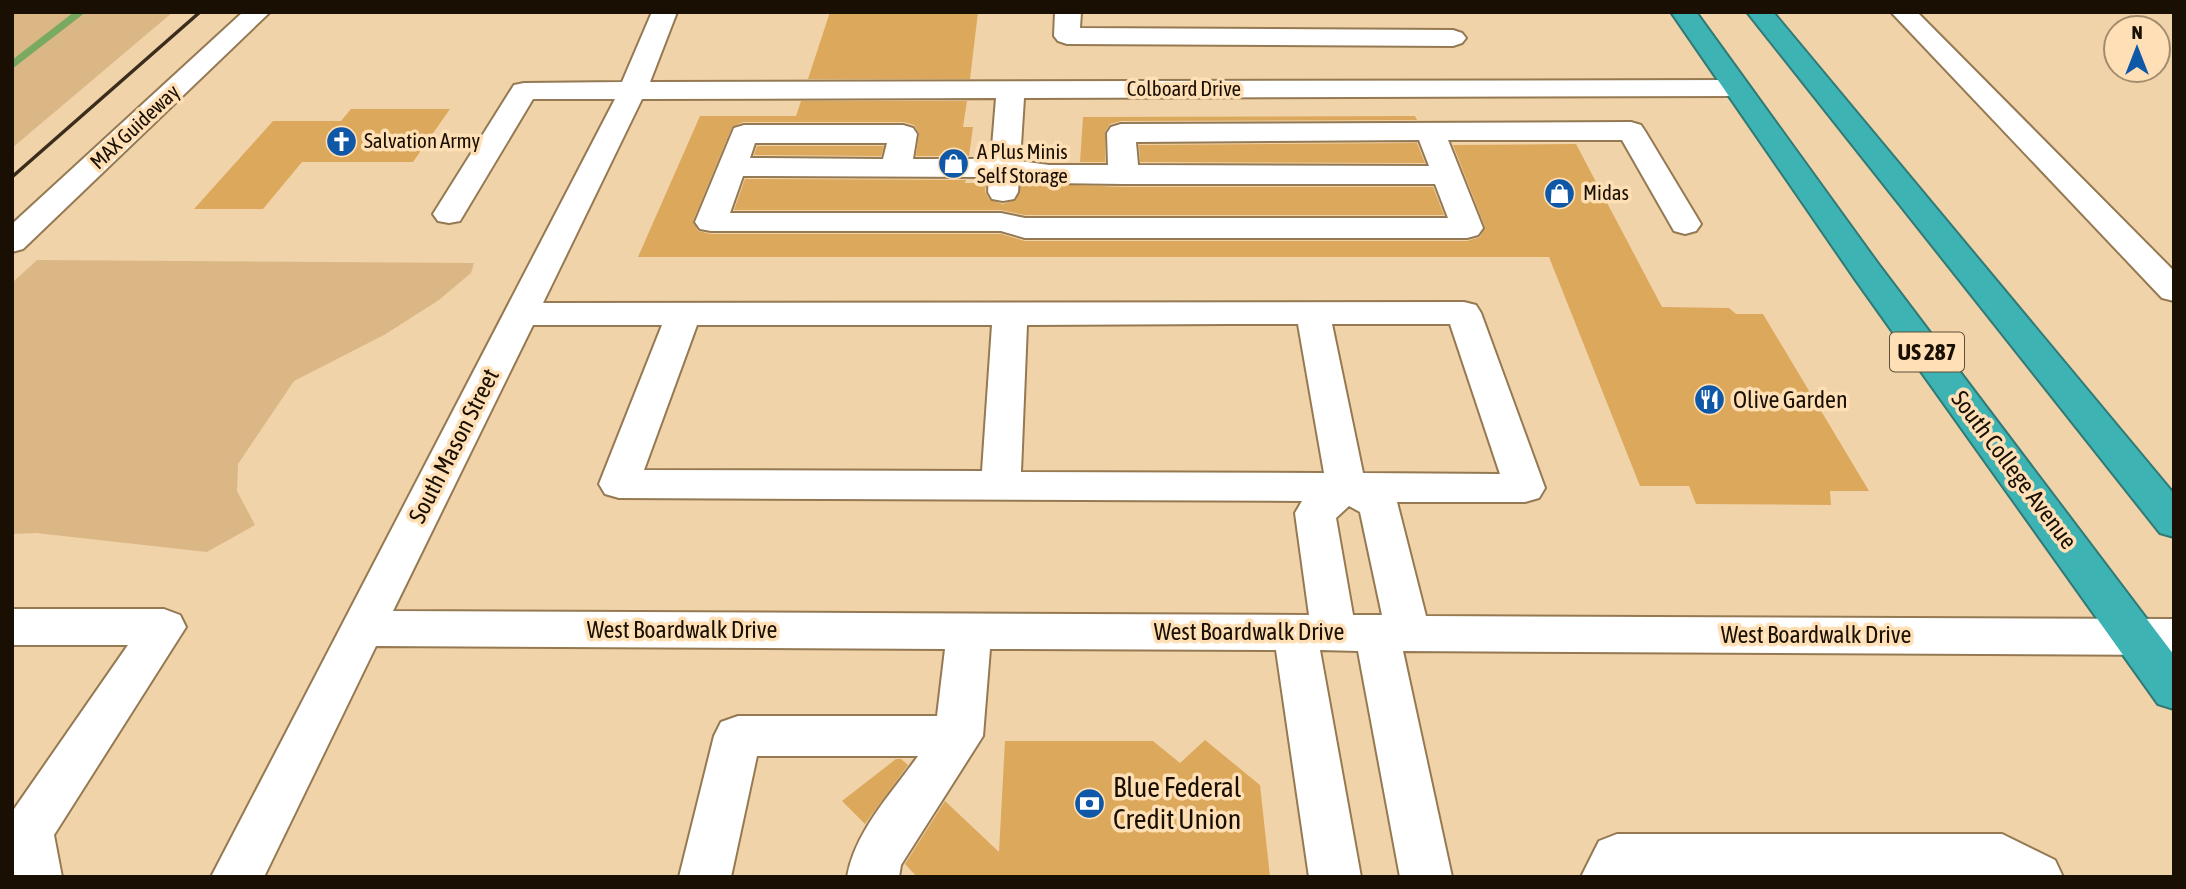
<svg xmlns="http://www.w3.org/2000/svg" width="2186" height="889" font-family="'Asap Condensed',sans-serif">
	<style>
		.green { fill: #dbb785 }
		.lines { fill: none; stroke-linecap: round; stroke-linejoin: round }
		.stream { fill: #7aa961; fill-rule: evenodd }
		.building { fill: #dca85c }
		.minor-casing { stroke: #947952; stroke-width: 4 }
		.highway-casing { stroke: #317a75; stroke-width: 4 }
		.minor { fill: #fff; fill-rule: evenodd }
		.highway { fill: #3eb3b3; fill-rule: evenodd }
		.rail { stroke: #3a2d1c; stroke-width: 3.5 }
		.labels { text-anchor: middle; stroke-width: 7; stroke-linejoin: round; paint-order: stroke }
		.far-street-label { font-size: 21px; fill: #190f02; stroke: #ffe0b6 }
		.far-poi-label { font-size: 21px; fill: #190f02; stroke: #ffe0b6; text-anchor: start }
		.shield { fill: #ffe0b6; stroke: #5e4e38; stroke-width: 2 }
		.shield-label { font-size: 23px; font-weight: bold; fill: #190f02 }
		.poi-label { font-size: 24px; fill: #190f02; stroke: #ffe0b6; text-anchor: start }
		.street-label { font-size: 24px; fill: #190f02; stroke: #ffe0b6 }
		.near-poi-label { font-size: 28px; fill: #190f02; stroke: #ffe0b6; text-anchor: start }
	</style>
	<rect width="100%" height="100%" fill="#f1d3aa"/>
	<!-- green -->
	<g class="green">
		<polygon points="12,12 173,12 12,148"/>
		<polygon points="37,260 474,263 471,273 439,300 384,335 294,381 238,464 237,491 255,525 207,552 36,533 12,534 12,283"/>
	</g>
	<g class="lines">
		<!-- stream -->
		<polygon class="stream" points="74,12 86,12 12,69 12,60"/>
	</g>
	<!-- building -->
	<g class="building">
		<polygon points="830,12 978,12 970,79 808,79"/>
		<polygon points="801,101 967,101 963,127 973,127 969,156 916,156 919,133 914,125 904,122 743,122 732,127 693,221 698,231 711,234 1001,234 1025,241 1467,241 1480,237 1485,227 1453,145 1576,144 1662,307 1729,308 1736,314 1763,314 1869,491 1830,491 1831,505 1696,504 1689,486 1640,486 1549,257 638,257 700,116 796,116"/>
		<polygon points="351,109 450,109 413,162 302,162 263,209 194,209 273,121 341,121"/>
		<polygon points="1415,116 1417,120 1121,121 1110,124 1105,132 1105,162 1080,162 1083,117"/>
		<polygon points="1417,143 1425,163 1140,162 1139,145"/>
		<polygon points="757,146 884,146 881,156 754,155"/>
		<polygon points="745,179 966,180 965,183 986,183 985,192 990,200 1003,204 1016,200 1021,183 1124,187 1433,187 1444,215 1025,215 1001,210 734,210"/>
		<polygon points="1205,740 1260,785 1270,877 917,877 905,864 945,801 999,852 1005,741 1153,741 1180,763"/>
		<polygon points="896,759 901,759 908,765 865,824 842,801"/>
	</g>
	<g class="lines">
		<defs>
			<g id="minor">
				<polygon points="243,12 270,12 23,249 12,252 12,224"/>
				<path d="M652,12H677L650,82L1735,80L1745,82L1749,88L1745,94L1735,96L1024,98L1020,161L1049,165H1108L1107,133L1111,127L1121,124L1631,122L1641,125L1645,131L1701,224L1696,231L1685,234L1674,231L1622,140H1448L1483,228L1478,235L1467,238H1025L1001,231H711L700,229L695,222L734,128L744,125H903L913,128L917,134L913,159H991L996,98L642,99L543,303L1464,302L1476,305L1481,313L1545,488L1539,498L1525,502H1397L1426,616L2174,619V655L1403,651L1452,877H1400L1358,651L1320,650L1361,877H1309L1276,650L990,649L983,736L901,865L899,877H847C855,831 892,793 918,756H757L731,877H679L714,736L721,722L738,716H937L945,649L376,646L264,877H211L615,99H533L460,221L449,223L438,221L433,214L514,85L524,83L622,82ZM1419,140L1429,166L1138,165L1136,142ZM755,143H887L883,159L750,158ZM743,176L989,177L988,192L992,199L1003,201L1014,199L1018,192L1019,179L1049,183L1124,184H1435L1448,218H1025L1001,213H730ZM1228,324H1298L1324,473L1021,472L1027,325ZM1332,324H1450L1500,474L1363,473ZM533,325H662L599,484L605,494L619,498L1302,501L1295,513L1309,615L393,611ZM697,325H992L982,471L644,470ZM1349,506L1360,512L1382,615H1353L1336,518Z"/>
				<polygon points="1055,12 1081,12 1080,28 1453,30 1462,33 1466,38 1462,43 1453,46 1067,44 1058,41 1054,36"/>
				<polygon points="1891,12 1917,12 2174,271 2174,301 2162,298"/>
				<polygon points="12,609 164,609 180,615 186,627 54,835 62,877 12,877 12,812 128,645 12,645"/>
				<polygon points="1617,834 2002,834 2055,860 2063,877 1581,877 1599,841"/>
			</g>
			<g id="highway">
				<polygon points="1671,12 1696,12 1879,265 2174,655 2174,709 2158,704 1855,279"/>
				<polygon points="1747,12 1773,12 2174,494 2174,537 2160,533"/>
			</g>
		</defs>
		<!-- minor casing -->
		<use href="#minor" class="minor-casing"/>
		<!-- highway casing -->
		<use href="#highway" class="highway-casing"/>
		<!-- minor -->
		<use href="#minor" class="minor"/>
		<!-- highway -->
		<use href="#highway" class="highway"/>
		<!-- rail -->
		<polyline class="rail" points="12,177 200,12"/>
	</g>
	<!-- icons -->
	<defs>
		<symbol id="church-disc" viewBox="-11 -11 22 22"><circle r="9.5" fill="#0f57a7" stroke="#ffe0b6"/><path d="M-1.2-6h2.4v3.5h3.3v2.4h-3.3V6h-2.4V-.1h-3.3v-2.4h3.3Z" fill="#fff"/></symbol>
		<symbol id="shop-disc" viewBox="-11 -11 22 22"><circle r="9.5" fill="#0f57a7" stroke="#ffe0b6"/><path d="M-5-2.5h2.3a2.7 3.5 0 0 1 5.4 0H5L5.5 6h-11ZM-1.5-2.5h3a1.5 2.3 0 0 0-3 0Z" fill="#fff"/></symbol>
		<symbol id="restaurant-disc" viewBox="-11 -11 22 22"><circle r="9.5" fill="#0f57a7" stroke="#ffe0b6"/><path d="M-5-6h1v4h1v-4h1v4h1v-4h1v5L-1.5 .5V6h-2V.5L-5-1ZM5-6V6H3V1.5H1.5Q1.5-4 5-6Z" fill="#fff"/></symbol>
		<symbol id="bank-disc" viewBox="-11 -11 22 22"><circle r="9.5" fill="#0f57a7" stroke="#ffe0b6"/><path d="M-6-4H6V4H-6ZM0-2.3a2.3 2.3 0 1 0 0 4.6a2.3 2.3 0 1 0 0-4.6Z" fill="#fff"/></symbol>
	</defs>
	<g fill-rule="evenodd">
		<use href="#church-disc" x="324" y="124" width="35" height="35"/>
		<use href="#shop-disc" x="936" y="146" width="35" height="35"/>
		<use href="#shop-disc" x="1542" y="176" width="35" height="35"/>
		<use href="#restaurant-disc" x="1692" y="382" width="35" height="35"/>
		<use href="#bank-disc" x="1072" y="786" width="35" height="35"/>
	</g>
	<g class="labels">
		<!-- far-street labels -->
		<g class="far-street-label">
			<text x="1184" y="96">Colboard Drive</text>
			<text transform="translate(135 127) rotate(-43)" y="7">MAX Guideway</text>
		</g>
		<!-- far-poi labels -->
		<g class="far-poi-label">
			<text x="364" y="148">Salvation Army</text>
			<text x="977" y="159">A Plus Minis<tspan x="977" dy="24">Self Storage</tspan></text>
			<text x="1583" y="200">Midas</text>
		</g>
		<!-- shield labels -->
		<rect class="shield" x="1890" y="332.5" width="74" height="39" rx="5"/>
		<g class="shield-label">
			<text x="1927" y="360">US 287</text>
		</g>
		<!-- poi labels -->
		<g class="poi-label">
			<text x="1733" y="408">Olive Garden</text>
		</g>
		<!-- street labels -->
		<g class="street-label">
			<text transform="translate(454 446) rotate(-63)" y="8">South Mason Street</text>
			<text transform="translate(2014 470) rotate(53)" y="8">South College Avenue</text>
			<text x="682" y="638">West Boardwalk Drive</text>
			<text x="1249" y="640">West Boardwalk Drive</text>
			<text x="1816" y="643">West Boardwalk Drive</text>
		</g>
		<!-- near-poi labels -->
		<g class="near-poi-label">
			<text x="1113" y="797">Blue Federal<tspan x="1113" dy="32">Credit Union</tspan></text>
		</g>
	</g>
	<!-- border -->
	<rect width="2186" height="889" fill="none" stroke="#190f02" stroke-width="28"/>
	<!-- north arrow -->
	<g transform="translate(2137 49)"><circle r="33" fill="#ffe0b6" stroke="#a38c6e" stroke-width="2"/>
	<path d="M0-5L12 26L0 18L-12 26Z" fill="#0f57a7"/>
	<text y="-10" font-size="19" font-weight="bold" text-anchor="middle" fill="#190f02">N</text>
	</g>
</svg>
